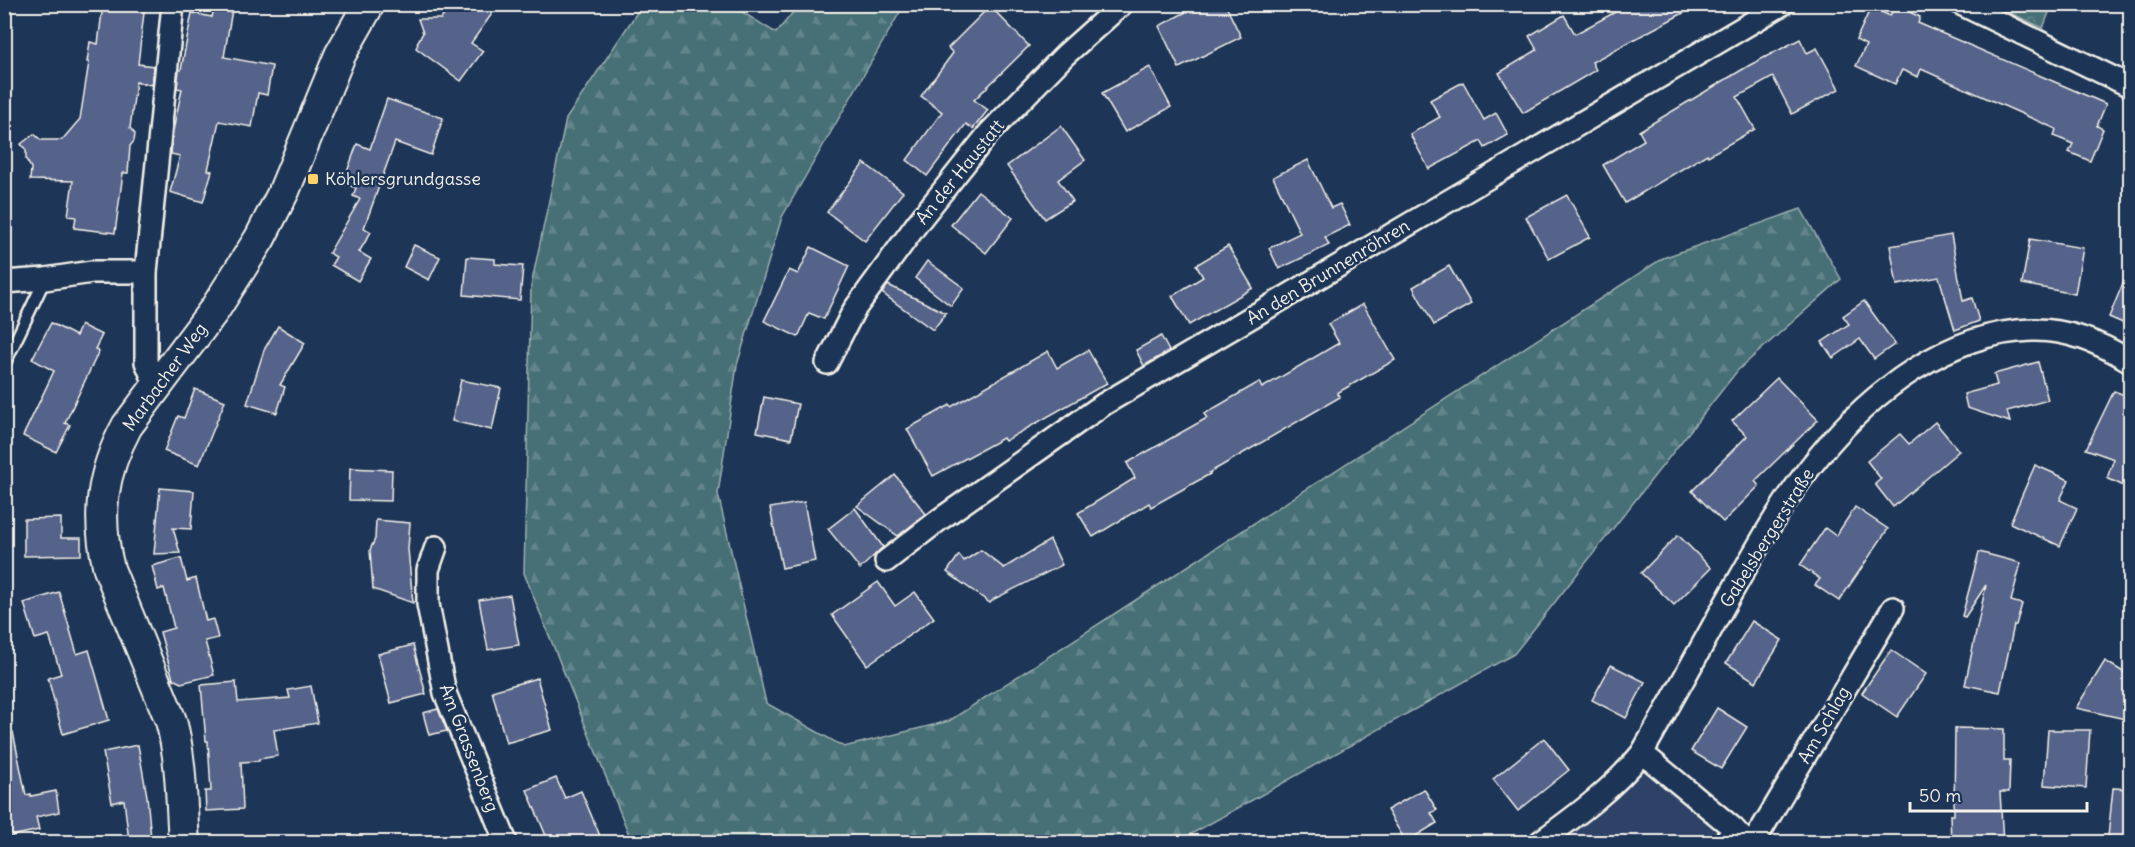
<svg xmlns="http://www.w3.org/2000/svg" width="2135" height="847" font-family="Delius,sans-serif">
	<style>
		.built { fill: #2e4367 }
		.forest { fill: url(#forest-firs); stroke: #9eb0af; stroke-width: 1.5 }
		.park { fill: url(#park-crowns); stroke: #9eb0af; stroke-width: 1.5 }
		.building { fill: #55648b; stroke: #f4f1e8; stroke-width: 1.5 }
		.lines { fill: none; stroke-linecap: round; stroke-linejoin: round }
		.lane-casing { stroke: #f4f1e8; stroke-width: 15 }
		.street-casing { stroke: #f4f1e8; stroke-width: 26 }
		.secondary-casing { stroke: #f4f1e8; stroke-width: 34 }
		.lane { stroke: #1d3557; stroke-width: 10 }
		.street { stroke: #1d3557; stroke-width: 21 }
		.secondary { stroke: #1d3557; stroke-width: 30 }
		.poi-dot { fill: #ffd166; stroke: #1d3557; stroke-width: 2 }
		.labels { text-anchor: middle; stroke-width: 5; stroke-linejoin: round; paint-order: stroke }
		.street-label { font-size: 18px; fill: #f4f1e8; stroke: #1d3557 }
		.poi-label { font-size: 18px; fill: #f4f1e8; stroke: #1d3557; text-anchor: start }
	</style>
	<defs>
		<pattern id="forest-firs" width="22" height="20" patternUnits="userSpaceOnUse" patternTransform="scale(1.5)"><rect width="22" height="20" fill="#477076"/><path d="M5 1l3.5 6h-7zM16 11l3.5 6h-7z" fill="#62858a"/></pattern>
		<pattern id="park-crowns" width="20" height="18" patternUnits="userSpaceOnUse" patternTransform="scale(1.5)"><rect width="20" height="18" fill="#477076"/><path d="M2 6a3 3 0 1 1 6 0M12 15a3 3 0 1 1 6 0" fill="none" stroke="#62858a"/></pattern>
	</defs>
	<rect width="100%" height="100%" fill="#1d3557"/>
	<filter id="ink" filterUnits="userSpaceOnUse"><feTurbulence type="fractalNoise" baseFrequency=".0167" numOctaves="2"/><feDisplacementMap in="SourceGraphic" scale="12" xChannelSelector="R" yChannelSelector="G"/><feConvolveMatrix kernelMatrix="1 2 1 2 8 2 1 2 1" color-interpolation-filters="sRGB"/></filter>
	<g filter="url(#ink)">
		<!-- built -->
		<polygon class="built" points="1644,772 1656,776 1728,842 1554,842 1603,808 1632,776"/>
		<!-- forest -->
		<polygon class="forest" points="642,5 731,5 776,33 799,5 904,5 782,217 737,365 718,494 766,703 844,747 949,721 1663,258 1801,209 1841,279 1738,370 1514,654 1177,842 632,842 524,573 531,286 566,119"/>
		<!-- park -->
		<polygon class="park" points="1993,5 2052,5 2043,28"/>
		<!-- building -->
		<g class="building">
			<polygon points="103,4 145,4 138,64 154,66 152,85 136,82 130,128 135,134 134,141 130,146 128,173 123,173 115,233 74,228 76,217 68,216 73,181 30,180 31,168 26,159 26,150 21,144 34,134 41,140 62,140 80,119 89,62 87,62 90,42 98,44"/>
			<polygon points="215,4 233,4 224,57 272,66 267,95 258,93 252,127 219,121 208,170 212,171 203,202 170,192 180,156 171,154 173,131 182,89 177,88 179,70 181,70 192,13 212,17"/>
			<polygon points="452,4 499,4 471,43 483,51 461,81 416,48 418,44 417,43 423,33 418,19 441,19"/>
			<polygon points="1201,4 1225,4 1241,37 1179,68 1159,26"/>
			<polygon points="1630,4 1700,4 1592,62 1596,70 1523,113 1499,73 1537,50 1529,36 1564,15 1575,34"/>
			<polygon points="1895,5 1920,17 1918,23 2106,104 2097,126 2103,129 2090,161 2069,152 2073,144 2054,136 2056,129 1921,69 1918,77 1902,70 1895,84 1856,66 1866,45 1856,40 1871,7 1890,16"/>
			<polygon points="990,6 1029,46 974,100 988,110 973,129 966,124 927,176 907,160 942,112 921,96 953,53 948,48"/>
			<polygon points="1800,39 1807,53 1817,48 1839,89 1792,114 1773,77 1737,97 1755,129 1708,156 1707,154 1625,203 1603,165 1644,140 1639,131 1750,65"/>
			<polygon points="1150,67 1171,107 1125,132 1102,93"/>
			<polygon points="1463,82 1484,120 1496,113 1508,135 1485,148 1481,141 1429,169 1410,134 1440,117 1430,100"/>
			<polygon points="387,99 443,118 431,155 395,142 364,228 371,232 359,252 371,259 358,281 331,265 336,257 329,253 360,199 353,196 356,188 343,183 357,144 370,149"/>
			<polygon points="1061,126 1085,160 1058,180 1073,201 1045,219 1007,166"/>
			<polygon points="1308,160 1331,208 1340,204 1350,225 1325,237 1329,245 1279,269 1269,248 1300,233 1273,177"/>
			<polygon points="864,163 903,192 865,241 827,212"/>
			<polygon points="978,191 1013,218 986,253 951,225"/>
			<polygon points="1567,195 1590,237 1549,259 1526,217"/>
			<polygon points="1951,235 1963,301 1972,298 1979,321 1955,330 1939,277 1897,285 1890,246"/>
			<polygon points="2030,239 2083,248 2075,294 2022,284"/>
			<polygon points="414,245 440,257 429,280 404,267"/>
			<polygon points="1228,246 1253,288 1189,325 1172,296 1203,277 1196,265"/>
			<polygon points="811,247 849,266 824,319 809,313 798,337 764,321 789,270 798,274"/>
			<polygon points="467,257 495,259 495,264 523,266 520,300 464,295"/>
			<polygon points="927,261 964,288 951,306 915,278"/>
			<polygon points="1449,266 1471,304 1434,325 1413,287"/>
			<polygon points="2130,266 2130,326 2109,317"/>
			<polygon points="888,285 946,313 933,330 882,293"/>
			<polygon points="1864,301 1895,344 1874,359 1860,339 1833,358 1822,342 1849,324 1843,316"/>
			<polygon points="1363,304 1395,360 1337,393 1340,397 1209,473 1210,474 1151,507 1149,503 1093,537 1078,513 1135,478 1127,463 1207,418 1204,414 1259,382 1262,388 1339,343 1328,324"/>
			<polygon points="51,323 76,336 81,325 102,335 95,349 99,351 65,423 70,425 56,452 23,436 54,371 32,359"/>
			<polygon points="278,326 305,343 280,385 285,387 277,413 247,404 264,350"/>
			<polygon points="1161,336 1169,351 1144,366 1136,350"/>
			<polygon points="1088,350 1107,383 1005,441 1003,438 933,476 907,429 950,405 951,407 1048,351 1057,368"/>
			<polygon points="2038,362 2048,400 2007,411 2010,422 1967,408 1964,394 1997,385 1994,374"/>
			<polygon points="1777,378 1818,420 1755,481 1759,486 1723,522 1692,491 1747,436 1732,421"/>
			<polygon points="461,380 501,388 492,430 452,421"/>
			<polygon points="195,389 225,401 199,465 164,451 178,416 184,418"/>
			<polygon points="2114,391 2130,397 2130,489 2107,478 2114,459 2086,449"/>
			<polygon points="764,397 798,404 791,439 757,432"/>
			<polygon points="1935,422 1959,451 1893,507 1875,484 1881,479 1867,461 1900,434 1909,444"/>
			<polygon points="2035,465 2069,480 2060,500 2077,508 2060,546 2010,523"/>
			<polygon points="350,468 392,470 391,501 349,500"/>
			<polygon points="895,475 926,514 898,536 857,506"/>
			<polygon points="160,488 194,491 191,529 173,528 180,553 154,554"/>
			<polygon points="804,502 815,561 782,568 770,508"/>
			<polygon points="1855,507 1888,529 1839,601 1815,585 1820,579 1800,565 1825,528 1836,536"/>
			<polygon points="855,508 883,547 860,569 828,529"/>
			<polygon points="61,518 61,538 81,538 81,555 24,556 24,519"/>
			<polygon points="376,520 410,523 408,549 413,603 373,589 370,550 375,539"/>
			<polygon points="1678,535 1711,568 1674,605 1641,573"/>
			<polygon points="1050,540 1062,565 994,599 990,603 947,572 959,555 964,561 981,550 1004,568"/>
			<polygon points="1979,552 2021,563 2011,601 2022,604 2016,625 2014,625 2000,692 1965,685 1986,585 1965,617 1962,616"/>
			<polygon points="181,558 187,581 196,578 206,621 213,619 218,638 205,641 214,675 181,683 173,679 160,632 174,628 164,588 158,590 152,566"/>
			<polygon points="878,582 895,606 915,592 934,618 867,665 832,615"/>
			<polygon points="59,592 77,654 89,650 109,720 63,734 48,678 61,674 49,635 35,639 24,603"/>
			<polygon points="510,595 519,645 488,650 479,600"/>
			<polygon points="1752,621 1782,640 1756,682 1726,663"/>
			<polygon points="413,645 426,694 391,703 378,654"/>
			<polygon points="1891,650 1926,674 1897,717 1862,693"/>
			<polygon points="2105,661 2130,676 2130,720 2076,708"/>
			<polygon points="1611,665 1645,682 1626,718 1592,700"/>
			<polygon points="537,678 552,730 506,743 492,691"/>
			<polygon points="236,682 238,702 290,698 288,690 311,686 318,723 274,730 278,756 259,759 259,761 241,762 243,809 206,811 205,791 211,791 208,741 206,741 201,685"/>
			<polygon points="1717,708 1747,727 1721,769 1691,751"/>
			<polygon points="438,709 447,731 429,735 423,713"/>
			<polygon points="1955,728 2004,729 2004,760 2010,760 2009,792 2000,792 2003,843 1951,843 1950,815 1954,815"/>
			<polygon points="2048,730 2090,730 2086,788 2044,785"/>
			<polygon points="13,732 26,795 31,794 31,796 56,791 59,812 36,817 39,830 7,837 4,825 4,733"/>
			<polygon points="1544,738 1569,770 1518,811 1493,779"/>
			<polygon points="138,745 147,796 151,838 129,841 124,800 112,803 103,752"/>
			<polygon points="556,778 565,798 581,791 603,843 549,843 527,790"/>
			<polygon points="2113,788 2130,789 2130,839 2108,837"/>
			<polygon points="1424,789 1437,810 1431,813 1437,823 1406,842 1387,810"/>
		</g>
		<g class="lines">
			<defs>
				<g id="lane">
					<polyline points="4,365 45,279"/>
					<polyline points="1715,842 1733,828"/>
				</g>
				<g id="street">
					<polyline points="1961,4 2130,86"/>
					<polyline points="4,282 45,279 92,272 146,272"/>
					<polyline points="827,363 854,310 919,221 989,133 1065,55 1122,4"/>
					<polyline points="156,386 146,362 146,272 173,4"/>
					<polyline points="436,547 428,570 428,604 445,693 506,842"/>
					<polyline points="886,561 939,520 1104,404 1783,4"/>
					<polyline points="1642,753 1733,828 1746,842"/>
					<path d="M1540,842C1577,815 1613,789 1642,753C1670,704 1697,655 1724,606C1753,555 1781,502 1819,456C1870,393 1948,332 2032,330C2067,329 2101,343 2130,361"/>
					<polyline points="1754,842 1893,608"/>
				</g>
				<path id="secondary" d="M184,842C181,802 182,761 171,721L109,569C96,517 101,474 127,426L215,309L260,238L284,191L340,55L369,4"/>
			</defs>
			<!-- lane casing -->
			<use href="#lane" class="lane-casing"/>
			<!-- street casing -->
			<use href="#street" class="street-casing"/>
			<!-- secondary casing -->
			<use href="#secondary" class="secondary-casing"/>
			<!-- lane -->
			<use href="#lane" class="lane"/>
			<!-- street -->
			<use href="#street" class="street"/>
			<!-- secondary -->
			<use href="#secondary" class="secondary"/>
		</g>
	</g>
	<!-- markers -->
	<rect class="poi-dot" x="307" y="173" width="12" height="12" rx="3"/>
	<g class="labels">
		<!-- street labels -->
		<g class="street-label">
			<text transform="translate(960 172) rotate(-51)" y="6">An der Haustatt</text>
			<text transform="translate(1328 272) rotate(-31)" y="6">An den Brunnenröhren</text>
			<text transform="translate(165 377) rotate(-54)" y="6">Marbacher Weg</text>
			<text transform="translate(1767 538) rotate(-58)" y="6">Gabelsbergerstraße</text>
			<text transform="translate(1824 725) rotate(-60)" y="6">Am Schlag</text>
			<text transform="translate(469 748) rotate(69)" y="6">Am Grassenberg</text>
		</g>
		<!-- poi labels -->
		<g class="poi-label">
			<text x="325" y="185">Köhlersgrundgasse</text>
		</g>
	</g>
	<!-- margin -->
	<rect width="2135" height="847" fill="none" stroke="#1d3557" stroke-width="24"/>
	<rect x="12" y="12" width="2111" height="823" fill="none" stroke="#f4f1e8" stroke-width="2" filter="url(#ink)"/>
	<!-- scale -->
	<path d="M1910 802v9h177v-9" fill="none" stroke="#f4f1e8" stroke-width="3"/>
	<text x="1919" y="802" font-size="18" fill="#f4f1e8" stroke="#1d3557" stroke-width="4.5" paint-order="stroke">50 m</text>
</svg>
